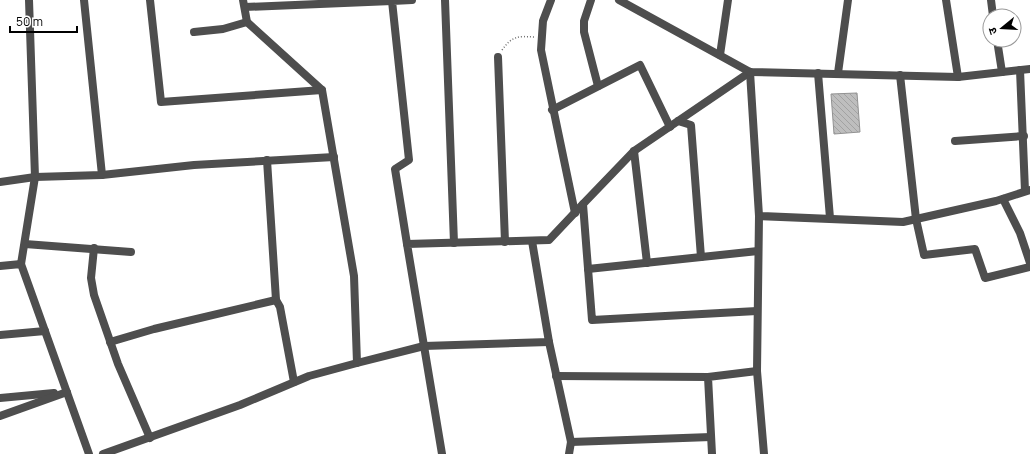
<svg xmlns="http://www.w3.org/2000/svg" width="1030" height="454" font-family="Manrope,'Noto Sans Devanagari',sans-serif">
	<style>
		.building { fill: url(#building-back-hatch); stroke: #929292 }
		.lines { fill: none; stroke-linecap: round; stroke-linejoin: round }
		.path { stroke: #707070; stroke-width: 1.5; stroke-dasharray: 1 2; stroke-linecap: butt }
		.minor { stroke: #4e4e4e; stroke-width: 8 }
		.tertiary { stroke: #4e4e4e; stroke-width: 8 }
	</style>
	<defs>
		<pattern id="building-back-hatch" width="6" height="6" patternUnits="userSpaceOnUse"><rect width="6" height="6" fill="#bebebe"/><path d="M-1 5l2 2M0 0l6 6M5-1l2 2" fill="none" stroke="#a2a2a2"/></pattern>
	</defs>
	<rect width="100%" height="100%" fill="#fff"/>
	<!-- building -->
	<polygon class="building" points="857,93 860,132 834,134 831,94"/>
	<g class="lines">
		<!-- path -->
		<path class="path" d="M502,50C512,36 518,36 534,37"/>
		<!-- minor -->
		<g class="minor">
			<polyline points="84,0 102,175"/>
			<polyline points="150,0 161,102 322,90"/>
			<polyline points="243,0 247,22 322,90 354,276 357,363"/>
			<polyline points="445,0 454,243"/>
			<polyline points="551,0 543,21 541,50 575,213"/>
			<polyline points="591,0 584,21 584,32 598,86"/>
			<polyline points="946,0 958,77"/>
			<polyline points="991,0 993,16"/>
			<polyline points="245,7 392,1"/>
			<polyline points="194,32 223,29 247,22"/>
			<polyline points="997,40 1002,72"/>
			<polyline points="720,55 728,0"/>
			<polyline points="498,57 505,242"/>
			<polyline points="1020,70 1025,191"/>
			<polyline points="750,72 634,151 583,204 592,320 757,311"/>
			<polyline points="750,72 759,216 903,222 996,201 1030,190"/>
			<polyline points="818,73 830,218"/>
			<polyline points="838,73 848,0"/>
			<polyline points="900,75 916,219 924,255 975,249 985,278 1030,267"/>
			<polyline points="552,110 640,65 670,127"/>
			<polyline points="678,121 691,125 701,257"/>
			<polyline points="955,141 1024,136"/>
			<polyline points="634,151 647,263"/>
			<polyline points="267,160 276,300 280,307 294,382"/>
			<polyline points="0,182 35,177 102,175 194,165 334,157"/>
			<polyline points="1003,199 1020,233 1030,263"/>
			<polyline points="759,216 757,371 764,454"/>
			<polyline points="25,244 131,252"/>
			<polyline points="407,244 395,169 409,160 392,1 412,0"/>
			<polyline points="94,248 91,278 94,295 118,364 150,438"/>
			<polyline points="21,264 35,177 29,0"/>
			<polyline points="0,266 21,264 89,454"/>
			<polyline points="588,269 758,251"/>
			<polyline points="0,335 45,331"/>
			<polyline points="110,342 154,329 276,300"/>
			<polyline points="549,342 571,442 711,437"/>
			<polyline points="556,376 708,377"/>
			<polyline points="0,398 54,393"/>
			<polyline points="0,416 67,392"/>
			<polyline points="103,454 240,405 309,376 357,363 424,346 549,342 532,241"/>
			<polyline points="442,454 407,244 549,240 583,204"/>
			<polyline points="569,454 571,442"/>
			<polyline points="712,454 708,377 757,371"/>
		</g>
		<!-- tertiary -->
		<polyline class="tertiary" points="619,0 750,72 958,77 1030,69"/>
	</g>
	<!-- north arrow -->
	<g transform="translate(1002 28) rotate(252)"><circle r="19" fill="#ffffff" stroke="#999999"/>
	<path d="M0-3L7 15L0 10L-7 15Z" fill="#000000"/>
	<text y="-6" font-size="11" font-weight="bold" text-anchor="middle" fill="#000000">उ</text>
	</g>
	<!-- scale -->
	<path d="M10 26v6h67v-6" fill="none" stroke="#000000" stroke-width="2"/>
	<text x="16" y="26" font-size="12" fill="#000000" stroke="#ffffff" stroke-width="3" paint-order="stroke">50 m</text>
</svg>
